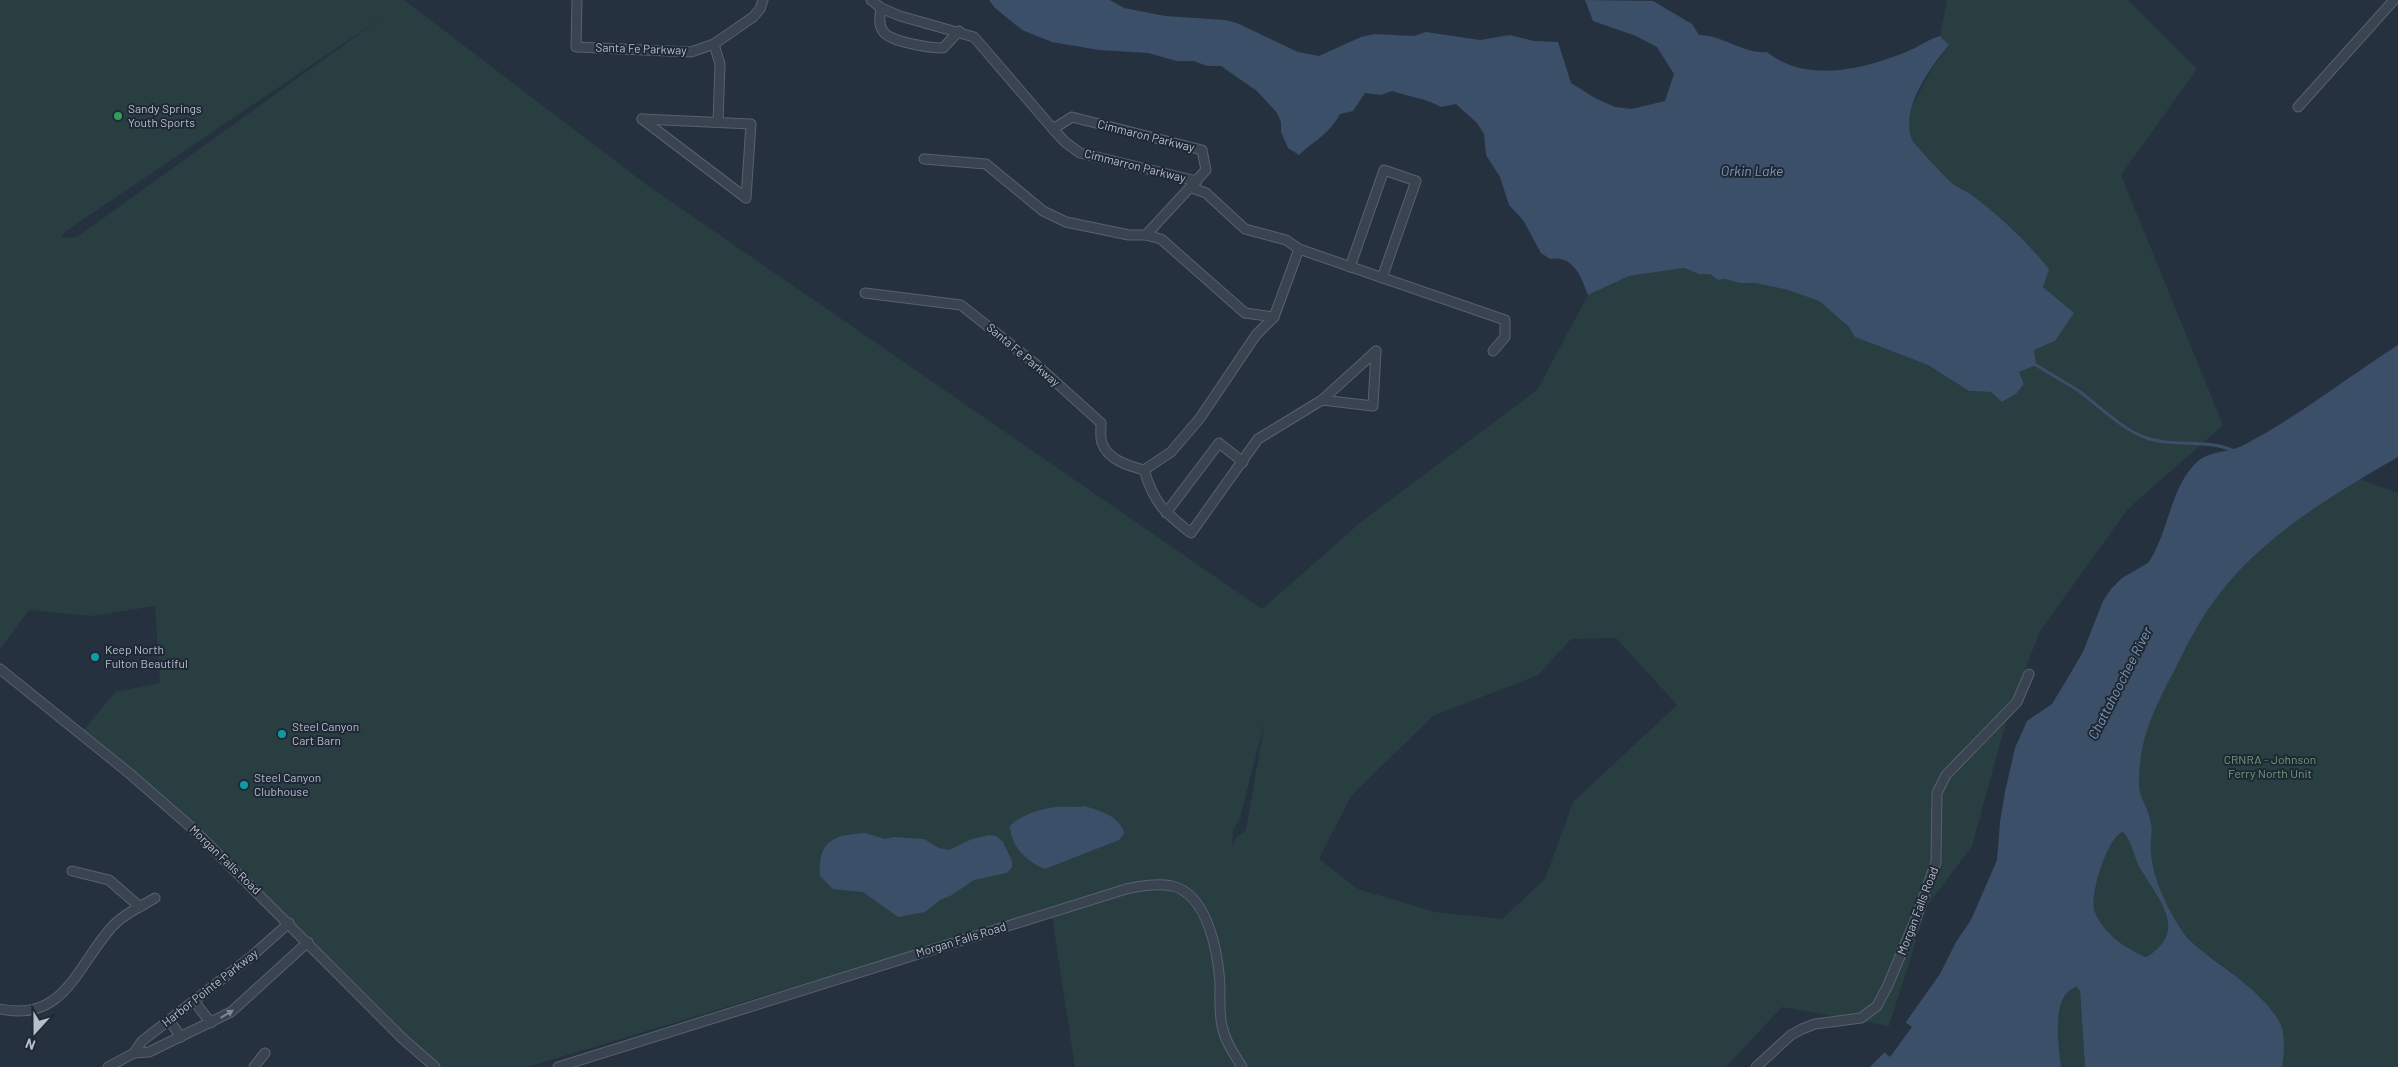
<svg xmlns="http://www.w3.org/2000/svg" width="2398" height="1067" font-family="Barlow,sans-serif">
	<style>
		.green { fill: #283e41; fill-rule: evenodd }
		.water { fill: #3c4f68; fill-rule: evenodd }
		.pier { fill: #263140 }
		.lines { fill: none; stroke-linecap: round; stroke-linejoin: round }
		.stream { stroke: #3c4f68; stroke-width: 3 }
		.minor-casing { stroke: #58616d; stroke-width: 11 }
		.minor { stroke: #3a4350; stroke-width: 9 }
		.oneway { fill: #7f8793 }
		.leisure-dot { fill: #2e9e5b; stroke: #1f2835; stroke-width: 2 }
		.culture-dot { fill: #0f9aa8; stroke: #1f2835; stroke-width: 2 }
		.labels { text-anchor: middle; stroke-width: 4; stroke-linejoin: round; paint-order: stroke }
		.street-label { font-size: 12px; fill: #b7beca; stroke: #1f2835 }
		.poi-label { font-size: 12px; fill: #b7beca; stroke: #1f2835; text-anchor: start }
		.park-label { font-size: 12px; fill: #6e9b78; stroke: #1f2835 }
		.water-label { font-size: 14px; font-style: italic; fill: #7f95b1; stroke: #1f2835 }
	</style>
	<rect width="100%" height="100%" fill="#263140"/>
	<!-- green -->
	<g class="green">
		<path d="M0,0H404L647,185L1262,609L1361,522L1537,390L1588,295L1629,276L1684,268L1699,274H1710L1718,280L1725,279L1740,283H1756L1789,290L1819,301L1849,327L1855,337L1928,365L1969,391L1991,392L2002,402L2016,394L2024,384L2019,372L2028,367L2034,350L2055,341L2073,313L2043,287L2035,252L1971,194L1952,183L1912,142L1908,125L1913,104L1931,70L1949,45L1940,36L1947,0H2128L2197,69L2121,175L2223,425L2128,509L2040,631L2009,711L1972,846L1927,906L1889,1026L1782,1007L1726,1067H1075L1051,910L527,1067H432L237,870L78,737L115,692L160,683L155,606L92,616L29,610L0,649ZM384,16L77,237L61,238L66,231ZM1616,638L1677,705L1573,802L1545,879L1502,919L1435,912L1358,889L1319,859L1351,796L1433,716L1538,675L1571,639ZM1265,720L1246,830L1236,838L1232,847L1233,830L1240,818Z"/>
		<path d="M2360,479L2398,493V1067H2282C2284,1053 2281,1032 2277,1019C2271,1002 2226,969 2211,957C2201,950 2190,942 2183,932C2168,911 2154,882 2151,856C2150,845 2153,833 2151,823C2149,810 2140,800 2139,787C2137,745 2153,710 2172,673C2187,646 2201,617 2220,592C2257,545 2309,510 2360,479Z"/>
		<path d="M2123,832C2133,843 2133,856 2140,868C2158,899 2190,931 2146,957C2126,949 2104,933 2095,912C2088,898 2108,835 2123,832Z"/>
		<path d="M2078,987L2080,991L2085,1067H2061C2059,1046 2050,994 2078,987Z"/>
	</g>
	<!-- water -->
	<g class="water">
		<path d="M989,0H1110L1124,8L1165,16L1225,20L1237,23L1298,52L1319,56L1361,37L1374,34L1414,36L1426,32L1480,40L1510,35L1534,41L1558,42L1571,83L1595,98L1615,107L1632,109L1665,101L1674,74L1657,47L1636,36L1593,21L1585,0L1653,1L1692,24L1699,35C1723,35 1743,54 1767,52C1808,85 1869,68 1913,49C1922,44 1930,39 1940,36L1949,45C1930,68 1900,108 1912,140C1913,143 1949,181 1953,184C1959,188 1967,191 1973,196C2001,217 2027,242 2049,269L2043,287L2074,313L2055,341L2034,350L2036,365L2019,372L2024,384L2016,394L2002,402L1991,392L1969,391L1928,365L1855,337L1849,327L1819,301L1788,290L1756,283H1740L1725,279L1718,280L1710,274H1699L1684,268L1629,276L1588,295C1581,277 1574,255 1550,259L1541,253L1523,220L1509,205L1500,177L1486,155L1484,134L1477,123L1456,104L1441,107C1425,98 1409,97 1392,91L1381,95L1365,93L1353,111L1340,114C1330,133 1314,141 1299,155L1288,148L1281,132V122L1277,113L1257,91L1221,66H1207L1194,61H1177L1148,53L1099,50L1052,42L1022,30L995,8Z"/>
		<path d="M2398,345V457C2334,494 2266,534 2220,593C2201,617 2187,645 2173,673C2153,711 2138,742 2139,786C2140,799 2149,809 2151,823C2153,832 2150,843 2151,853C2153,880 2168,910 2183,932C2189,942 2202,950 2211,958C2233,974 2273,1002 2282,1028C2285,1039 2284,1056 2282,1067H2085L2080,991L2077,987C2050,994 2059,1046 2061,1067H1870L1884,1053L1940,974L1956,942L1971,920L1997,860L2000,822L2005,792L2015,748L2027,721L2052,704L2060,691L2083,652L2103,601L2111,589L2122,578L2148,563C2169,533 2170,486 2198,461C2209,452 2224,452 2237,448C2247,444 2256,438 2264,434C2310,407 2353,374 2398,345ZM2123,832C2133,843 2133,856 2140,868C2158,899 2190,931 2146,957C2126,949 2103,933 2095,912C2088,898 2108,835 2123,832Z"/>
		<path d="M1084,806C1099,810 1122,817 1124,834L1119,840L1045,869C1027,862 1011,847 1010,826C1018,816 1043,808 1056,807C1066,806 1074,808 1084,806Z"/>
		<path d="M865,833L885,839L894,837L924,839L939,848L949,850L972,839L989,835L996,836L1003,842L1012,861V867L1007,873L974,880L952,895L940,900L925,912L898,917L863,892L833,889L820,876C818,840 833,835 865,833Z"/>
	</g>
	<!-- pier -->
	<polygon class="pier" points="1905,1022 1912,1027 1890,1057 1883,1051"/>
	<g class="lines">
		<!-- stream -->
		<path class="stream" d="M2036,365C2050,374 2065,382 2079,391C2098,405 2122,429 2144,437C2173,448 2207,438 2234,451"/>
		<defs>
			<g id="minor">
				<polyline points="577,0 576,47 691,52 714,44 753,17 760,9 763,0"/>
				<polyline points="871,0 881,8 900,16 974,37 1053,129 1072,117 1202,150 1206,170 1146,235"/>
				<path d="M881,8C880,15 878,25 883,31C889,42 931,48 943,48L959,31"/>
				<polyline points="714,44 720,64 718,122"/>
				<polyline points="2298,107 2394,0"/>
				<polyline points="642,119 751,124 746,198"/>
				<polyline points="642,119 746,198"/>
				<polyline points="1053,129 1065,142 1080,153 1197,181"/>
				<polyline points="924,159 986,164 1043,211 1066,222 1129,235 1146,235 1161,239 1245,313 1274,317"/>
				<polyline points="1192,188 1206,193 1245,229 1286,240 1299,249 1505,320 1505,337 1493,351"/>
				<polyline points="1350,267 1384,170 1416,181 1382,278"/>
				<path d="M865,293L961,305L1038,366L1101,423C1101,429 1100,438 1102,443C1108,460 1129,466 1144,470C1154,503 1164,512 1191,533L1258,439L1322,400L1376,351"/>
				<polyline points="1322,400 1373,406 1376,351"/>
				<polyline points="1144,470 1171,452 1200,418 1256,335 1274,317 1299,249"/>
				<polyline points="1166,513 1219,443 1243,462"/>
				<polyline points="0,669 129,773 192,828 403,1039 435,1067"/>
				<polyline points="72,871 109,880 140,907"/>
				<polyline points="194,1001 211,1023"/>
				<path d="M0,1009C64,1023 77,966 111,928C122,915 140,907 155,898"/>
				<polyline points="169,1020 181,1037"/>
				<polyline points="134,1053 142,1041 252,956 289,923"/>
				<polyline points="108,1067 134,1053 149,1052 231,1012 308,942"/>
				<polyline points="254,1067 265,1053"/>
				<path d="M558,1067L1126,889C1141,886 1156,883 1172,886C1208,894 1218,953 1220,984C1220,998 1219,1012 1222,1026C1225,1041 1234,1054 1242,1067"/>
				<polyline points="1756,1067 1791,1035 1802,1029 1815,1024 1861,1018 1877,1006 1888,985 1917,916 1936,862 1937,793 1946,775 2017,702 2029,674"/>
			</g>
		</defs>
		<!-- minor casing -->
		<use href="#minor" class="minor-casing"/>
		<!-- minor -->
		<use href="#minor" class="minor"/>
	</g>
	<!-- one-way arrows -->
	<defs><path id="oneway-solid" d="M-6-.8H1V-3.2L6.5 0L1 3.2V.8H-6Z" transform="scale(1.25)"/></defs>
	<use class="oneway" href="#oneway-solid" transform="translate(227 1014) rotate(-31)"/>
	<!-- markers -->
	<circle class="leisure-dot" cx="118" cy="116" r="5"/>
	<g class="culture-dot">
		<circle cx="95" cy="657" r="5"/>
		<circle cx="282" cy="734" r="5"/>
		<circle cx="244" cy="785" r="5"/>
	</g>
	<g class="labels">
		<!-- street labels -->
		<g class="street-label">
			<text transform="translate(641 49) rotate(2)" y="4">Santa Fe Parkway</text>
			<text transform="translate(1146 136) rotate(14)" y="4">Cimmaron Parkway</text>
			<text transform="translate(1135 166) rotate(14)" y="4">Cimmarron Parkway</text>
			<text transform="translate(1023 355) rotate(40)" y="4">Santa Fe Parkway</text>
			<text transform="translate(225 860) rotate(44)" y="4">Morgan Falls Road</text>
			<text transform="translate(1918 911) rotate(-69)" y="4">Morgan Falls Road</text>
			<text transform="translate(961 940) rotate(-17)" y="4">Morgan Falls Road</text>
			<text transform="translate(210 988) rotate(-38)" y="4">Harbor Pointe Parkway</text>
		</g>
		<!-- poi labels -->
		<g class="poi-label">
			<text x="128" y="113">Sandy Springs<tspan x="128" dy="14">Youth Sports</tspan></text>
			<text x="105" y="654">Keep North<tspan x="105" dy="14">Fulton Beautiful</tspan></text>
			<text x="292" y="731">Steel Canyon<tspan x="292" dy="14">Cart Barn</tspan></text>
			<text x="254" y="782">Steel Canyon<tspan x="254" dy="14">Clubhouse</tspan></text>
		</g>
		<!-- park labels -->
		<g class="park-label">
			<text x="2270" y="764">CRNRA - Johnson<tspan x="2270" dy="14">Ferry North Unit</tspan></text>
		</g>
		<!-- water labels -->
		<g class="water-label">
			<text x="1752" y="176">Orkin Lake</text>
			<text transform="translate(2120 683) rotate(-63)" y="5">Chattahoochee River</text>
		</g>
	</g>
	<!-- north arrow -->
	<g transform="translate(35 1032) rotate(201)" stroke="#1f2835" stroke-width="4" paint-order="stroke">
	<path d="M0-4L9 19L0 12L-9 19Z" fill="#b7beca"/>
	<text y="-8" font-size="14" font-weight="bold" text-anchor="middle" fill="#b7beca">N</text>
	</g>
</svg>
